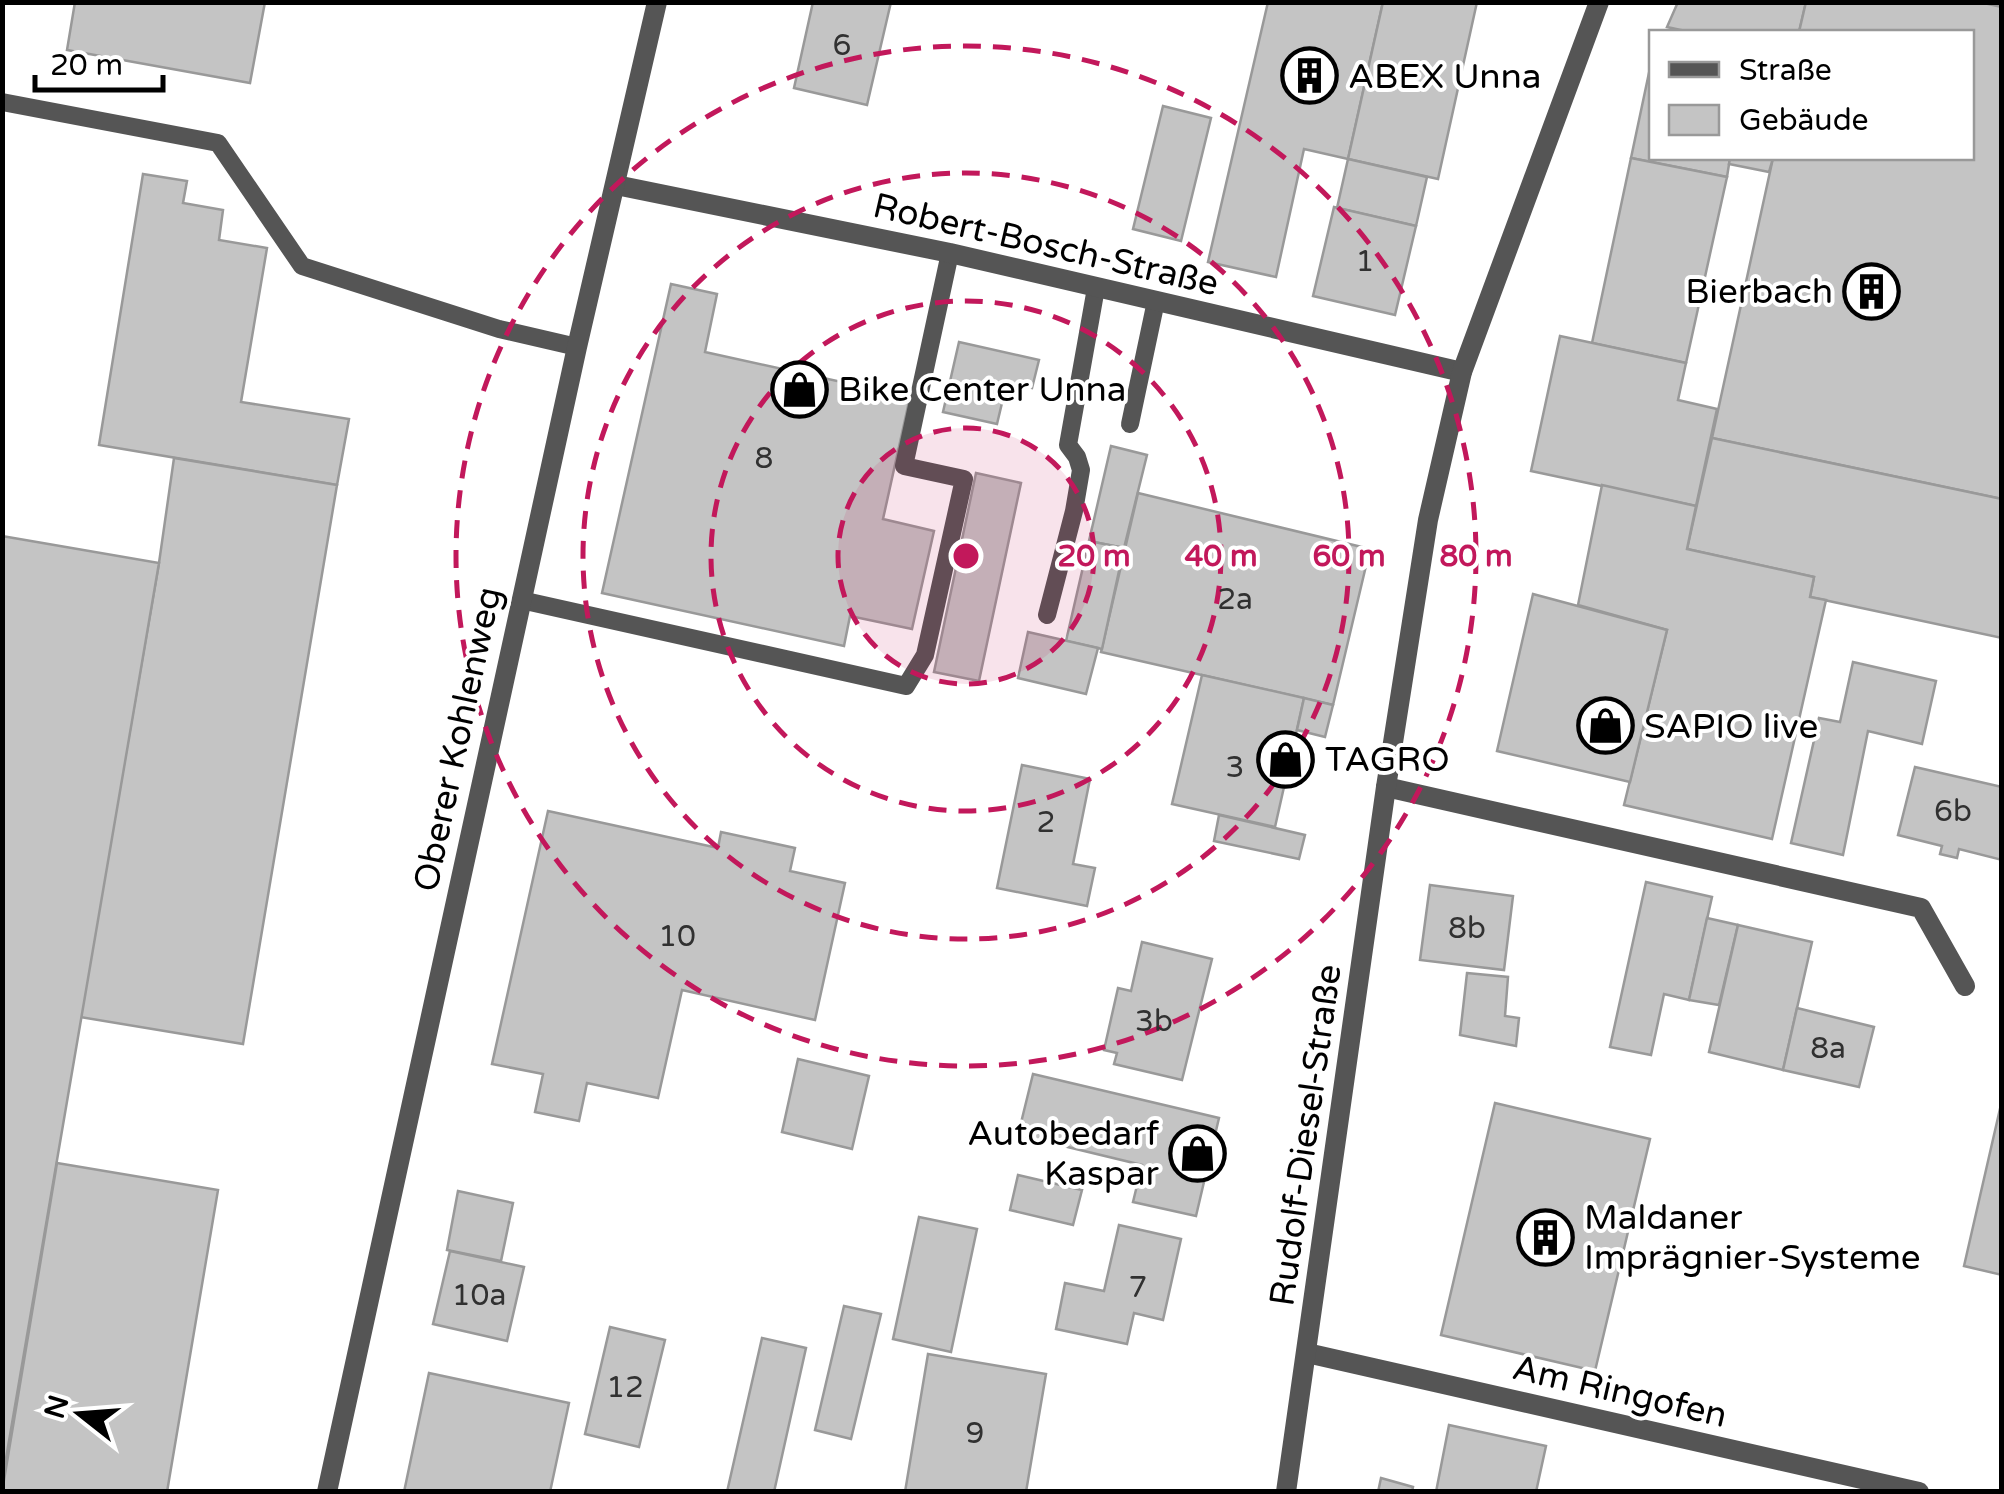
<svg xmlns="http://www.w3.org/2000/svg" width="2004" height="1494" font-family="'Varela Round',sans-serif">
	<style>
		.building { fill: #c4c4c4; stroke: #999; stroke-width: 2.5 }
		.lines { fill: none; stroke-linecap: round; stroke-linejoin: round }
		.lane { stroke: #555; stroke-width: 18 }
		.street { stroke: #555; stroke-width: 20 }
		.ring { fill: none; stroke: #c2185b; stroke-width: 5; stroke-dasharray: 18 12 }
		.labels { text-anchor: middle; stroke-width: 8; stroke-linejoin: round; paint-order: stroke }
		.number-label { font-size: 30px; fill: #313131 }
		.poi-label { font-size: 35px; fill: #000; stroke: #fff; text-anchor: start }
		.street-label { font-size: 35px; fill: #000; stroke: #fff }
		.centre { fill: #c2185b; stroke: #fff; stroke-width: 5 }
		.ring-label { font-size: 30px; text-anchor: middle; font-weight: bold; fill: #c2185b; stroke: #fff; stroke-width: 8; stroke-linejoin: round; paint-order: stroke }
	</style>
	<rect width="100%" height="100%" fill="#fff"/>
	<!-- building -->
	<g class="building">
		<polygon points="75,2 265,2 250,83 67,50"/>
		<polygon points="813,2 891,2 867,105 794,88"/>
		<polygon points="1268,2 1383,2 1348,159 1304,149 1276,277 1208,262"/>
		<polygon points="1383,2 1477,2 1438,179 1348,159"/>
		<polygon points="1678,2 1806,2 1799,32 1690,32 1667,27"/>
		<polygon points="1806,2 1979,2 2002,7 2002,499 1712,438 1773,158 1972,158 1972,32 1799,32"/>
		<polygon points="1650,68 1652,158 1730,158 1727,177 1631,158"/>
		<polygon points="1163,106 1211,118 1181,241 1133,229"/>
		<polygon points="1631,158 1727,177 1686,363 1592,343"/>
		<polygon points="1730,158 1773,158 1769,172 1729,164"/>
		<polygon points="1348,159 1427,177 1416,226 1337,208"/>
		<polygon points="143,174 187,181 183,203 223,210 219,240 267,248 241,402 349,419 337,485 99,445"/>
		<polygon points="1334,207 1416,226 1395,315 1313,296"/>
		<polygon points="671,284 717,294 705,352 910,397 883,519 934,531 912,629 850,616 844,646 602,593"/>
		<polygon points="1560,336 1686,363 1678,400 1717,409 1696,506 1531,471"/>
		<polygon points="959,342 1039,360 1032,388 1007,382 997,424 943,412"/>
		<polygon points="1712,438 2002,499 2002,638 1810,597 1814,577 1687,549"/>
		<polygon points="1111,446 1147,455 1124,548 1089,541"/>
		<polygon points="174,458 337,485 243,1044 80,1017 159,563"/>
		<polygon points="976,473 1021,483 979,681 934,672"/>
		<polygon points="1602,485 1696,506 1687,549 1814,577 1810,597 1826,600 1772,839 1624,805 1667,630 1578,605"/>
		<polygon points="1138,493 1370,549 1333,705 1101,652"/>
		<polygon points="2,536 159,563 2,1482"/>
		<polygon points="1089,541 1124,548 1102,649 1066,641"/>
		<polygon points="1533,594 1667,630 1630,782 1497,751"/>
		<polygon points="1028,632 1098,648 1086,694 1018,678"/>
		<polygon points="1853,662 1936,681 1922,744 1868,731 1843,855 1791,843 1819,718 1840,722"/>
		<polygon points="1202,675 1304,698 1275,827 1172,804"/>
		<polygon points="1304,698 1333,705 1325,737 1297,730"/>
		<polygon points="1022,765 1090,779 1073,864 1095,868 1087,906 997,888"/>
		<polygon points="1915,767 2002,787 2002,860 1959,849 1957,858 1940,854 1942,846 1898,835"/>
		<polygon points="548,811 718,848 721,832 795,848 790,871 845,883 815,1020 682,990 658,1098 587,1083 579,1121 535,1112 543,1074 492,1064"/>
		<polygon points="1219,815 1305,835 1299,859 1214,841"/>
		<polygon points="1646,882 1712,897 1689,1000 1664,994 1651,1055 1610,1047"/>
		<polygon points="1430,885 1513,896 1504,970 1420,960"/>
		<polygon points="1707,918 1738,925 1719,1005 1689,1000"/>
		<polygon points="1738,925 1812,942 1783,1070 1709,1052"/>
		<polygon points="1142,942 1212,959 1182,1080 1114,1064 1117,1053 1104,1050 1118,988 1131,991"/>
		<polygon points="1467,973 1508,977 1505,1016 1519,1018 1516,1046 1460,1035"/>
		<polygon points="1797,1008 1874,1027 1859,1087 1783,1070"/>
		<polygon points="798,1059 869,1076 852,1149 782,1132"/>
		<polygon points="1033,1074 1219,1118 1196,1216 1133,1202 1142,1165 1018,1135"/>
		<polygon points="2002,1100 2002,1275 1964,1266"/>
		<polygon points="1495,1103 1650,1139 1595,1371 1441,1335"/>
		<polygon points="57,1163 218,1190 167,1492 2,1492"/>
		<polygon points="1018,1175 1082,1190 1073,1225 1010,1210"/>
		<polygon points="458,1191 513,1203 501,1261 447,1250"/>
		<polygon points="919,1217 977,1229 951,1352 893,1339"/>
		<polygon points="1119,1225 1181,1239 1163,1320 1134,1313 1127,1344 1056,1329 1065,1283 1104,1291"/>
		<polygon points="450,1251 524,1267 507,1341 433,1324"/>
		<polygon points="844,1306 881,1314 851,1439 815,1430"/>
		<polygon points="610,1327 665,1340 639,1447 585,1434"/>
		<polygon points="762,1338 806,1348 774,1492 727,1492"/>
		<polygon points="928,1354 1046,1374 1026,1492 905,1492"/>
		<polygon points="429,1373 569,1403 550,1492 404,1492"/>
		<polygon points="1449,1425 1546,1446 1536,1492 1436,1492"/>
		<polygon points="1381,1478 1413,1487 1412,1492 1378,1492"/>
	</g>
	<g class="lines">
		<!-- lane -->
		<g class="lane">
			<polyline points="2,102 218,143 302,266 499,329 577,347"/>
			<polyline points="1130,424 1156,301"/>
			<polyline points="521,600 906,686 925,655 964,479 904,466 950,253"/>
			<polyline points="1047,615 1074,511 1081,470 1077,457 1068,445 1096,288"/>
		</g>
		<!-- street -->
		<g class="street">
			<polyline points="616,185 950,253 1462,372"/>
			<polyline points="1386,787 1921,908 1965,986"/>
			<polyline points="1307,1353 1919,1492"/>
			<polyline points="327,1492 577,347 657,2"/>
			<polyline points="1286,1492 1386,787 1428,520 1462,372 1599,2"/>
		</g>
	</g>
	<!-- distance rings -->
	<circle cx="966" cy="556" r="128" fill="#c2185b" fill-opacity=".12"/>
	<g class="ring">
		<circle cx="966" cy="556" r="128"/>
		<circle cx="966" cy="556" r="255"/>
		<circle cx="966" cy="556" r="383"/>
		<circle cx="966" cy="556" r="510"/>
	</g>
	<!-- icons -->
	<defs>
		<symbol id="building-ring" viewBox="-11 -11 22 22"><circle r="9.5" fill="#fff" stroke="#000" stroke-width="1.5"/><path d="M-4-6H4V6H1V3H-1V6H-4ZM-2.5-4.3h1.7v1.8h-1.7ZM.8-4.3h1.7v1.8H.8ZM-2.5-1h1.7V.8h-1.7ZM.8-1h1.7V.8H.8Z" fill="#000"/></symbol>
		<symbol id="shop-ring" viewBox="-11 -11 22 22"><circle r="9.5" fill="#fff" stroke="#000" stroke-width="1.5"/><path d="M-5-2.5h2.3a2.7 3.5 0 0 1 5.4 0H5L5.5 6h-11ZM-1.5-2.5h3a1.5 2.3 0 0 0-3 0Z" fill="#000"/></symbol>
	</defs>
	<g fill-rule="evenodd">
		<use href="#building-ring" x="1278" y="44" width="63" height="63"/>
		<use href="#building-ring" x="1840" y="260" width="63" height="63"/>
		<use href="#shop-ring" x="768" y="358" width="63" height="63"/>
		<use href="#shop-ring" x="1574" y="694" width="63" height="63"/>
		<use href="#shop-ring" x="1254" y="728" width="63" height="63"/>
		<use href="#shop-ring" x="1166" y="1122" width="63" height="63"/>
		<use href="#building-ring" x="1514" y="1206" width="63" height="63"/>
	</g>
	<g class="labels">
		<!-- number labels -->
		<g class="number-label">
			<text x="842" y="55">6</text>
			<text x="1365" y="271">1</text>
			<text x="764" y="468">8</text>
			<text x="1235" y="609">2a</text>
			<text x="1235" y="777">3</text>
			<text x="1953" y="821">6b</text>
			<text x="1046" y="832">2</text>
			<text x="1467" y="938">8b</text>
			<text x="677" y="946">10</text>
			<text x="1154" y="1031">3b</text>
			<text x="1828" y="1058">8a</text>
			<text x="1138" y="1297">7</text>
			<text x="479" y="1305">10a</text>
			<text x="625" y="1397">12</text>
			<text x="975" y="1443">9</text>
		</g>
		<!-- poi labels -->
		<g class="poi-label">
			<text x="1348" y="88">ABEX Unna</text>
			<text x="1833" y="303" text-anchor="end">Bierbach</text>
			<text x="838" y="401">Bike Center Unna</text>
			<text x="1644" y="738">SAPIO live</text>
			<text x="1325" y="771">TAGRO</text>
			<text x="1159" y="1145" text-anchor="end">Autobedarf<tspan x="1159" dy="40">Kaspar</tspan></text>
			<text x="1584" y="1229">Maldaner<tspan x="1584" dy="40">Imprägnier-Systeme</tspan></text>
		</g>
		<!-- street labels -->
		<g class="street-label">
			<text transform="translate(1046 244) rotate(13)" y="12">Robert-Bosch-Straße</text>
			<text transform="translate(457 739) rotate(-78)" y="12">Oberer Kohlenweg</text>
			<text transform="translate(1305 1135) rotate(-82)" y="12">Rudolf-Diesel-Straße</text>
			<text transform="translate(1620 1391) rotate(13)" y="12">Am Ringofen</text>
		</g>
	</g>
	<circle cx="966" cy="556" r="15" class="centre"/>
	<g class="ring-label">
		<text x="1094" y="566">20 m</text>
		<text x="1221" y="566">40 m</text>
		<text x="1349" y="566">60 m</text>
		<text x="1476" y="566">80 m</text>
	</g>
	<!-- border -->
	<rect width="2004" height="1494" fill="none" stroke="#000000" stroke-width="10"/>
	<!-- legend -->
	<rect x="1649" y="30" width="325" height="130" fill="#ffffff" stroke="#999999" stroke-width="2.5"/>
	<rect x="1669" y="62" width="50" height="15" fill="#555555" stroke="#999999" stroke-width="2.5"/>
	<text x="1739" y="80" font-size="30" fill="#000000">Straße</text>
	<rect x="1669" y="105" width="50" height="30" fill="#c4c4c4" stroke="#999999" stroke-width="2.5"/>
	<text x="1739" y="130" font-size="30" fill="#000000">Gebäude</text>
	<!-- north arrow -->
	<g transform="translate(80 1414) rotate(287)" stroke="#ffffff" stroke-width="8" paint-order="stroke">
	<path d="M0-8L18 38L0 25L-18 38Z" fill="#000000"/>
	<text y="-15" font-size="28" font-weight="bold" text-anchor="middle" fill="#000000">N</text>
	</g>
	<!-- scale -->
	<path d="M35 75v15h128v-15" fill="none" stroke="#000000" stroke-width="5"/>
	<text x="50" y="75" font-size="30" fill="#000000" stroke="#ffffff" stroke-width="8" paint-order="stroke">20 m</text>
</svg>
